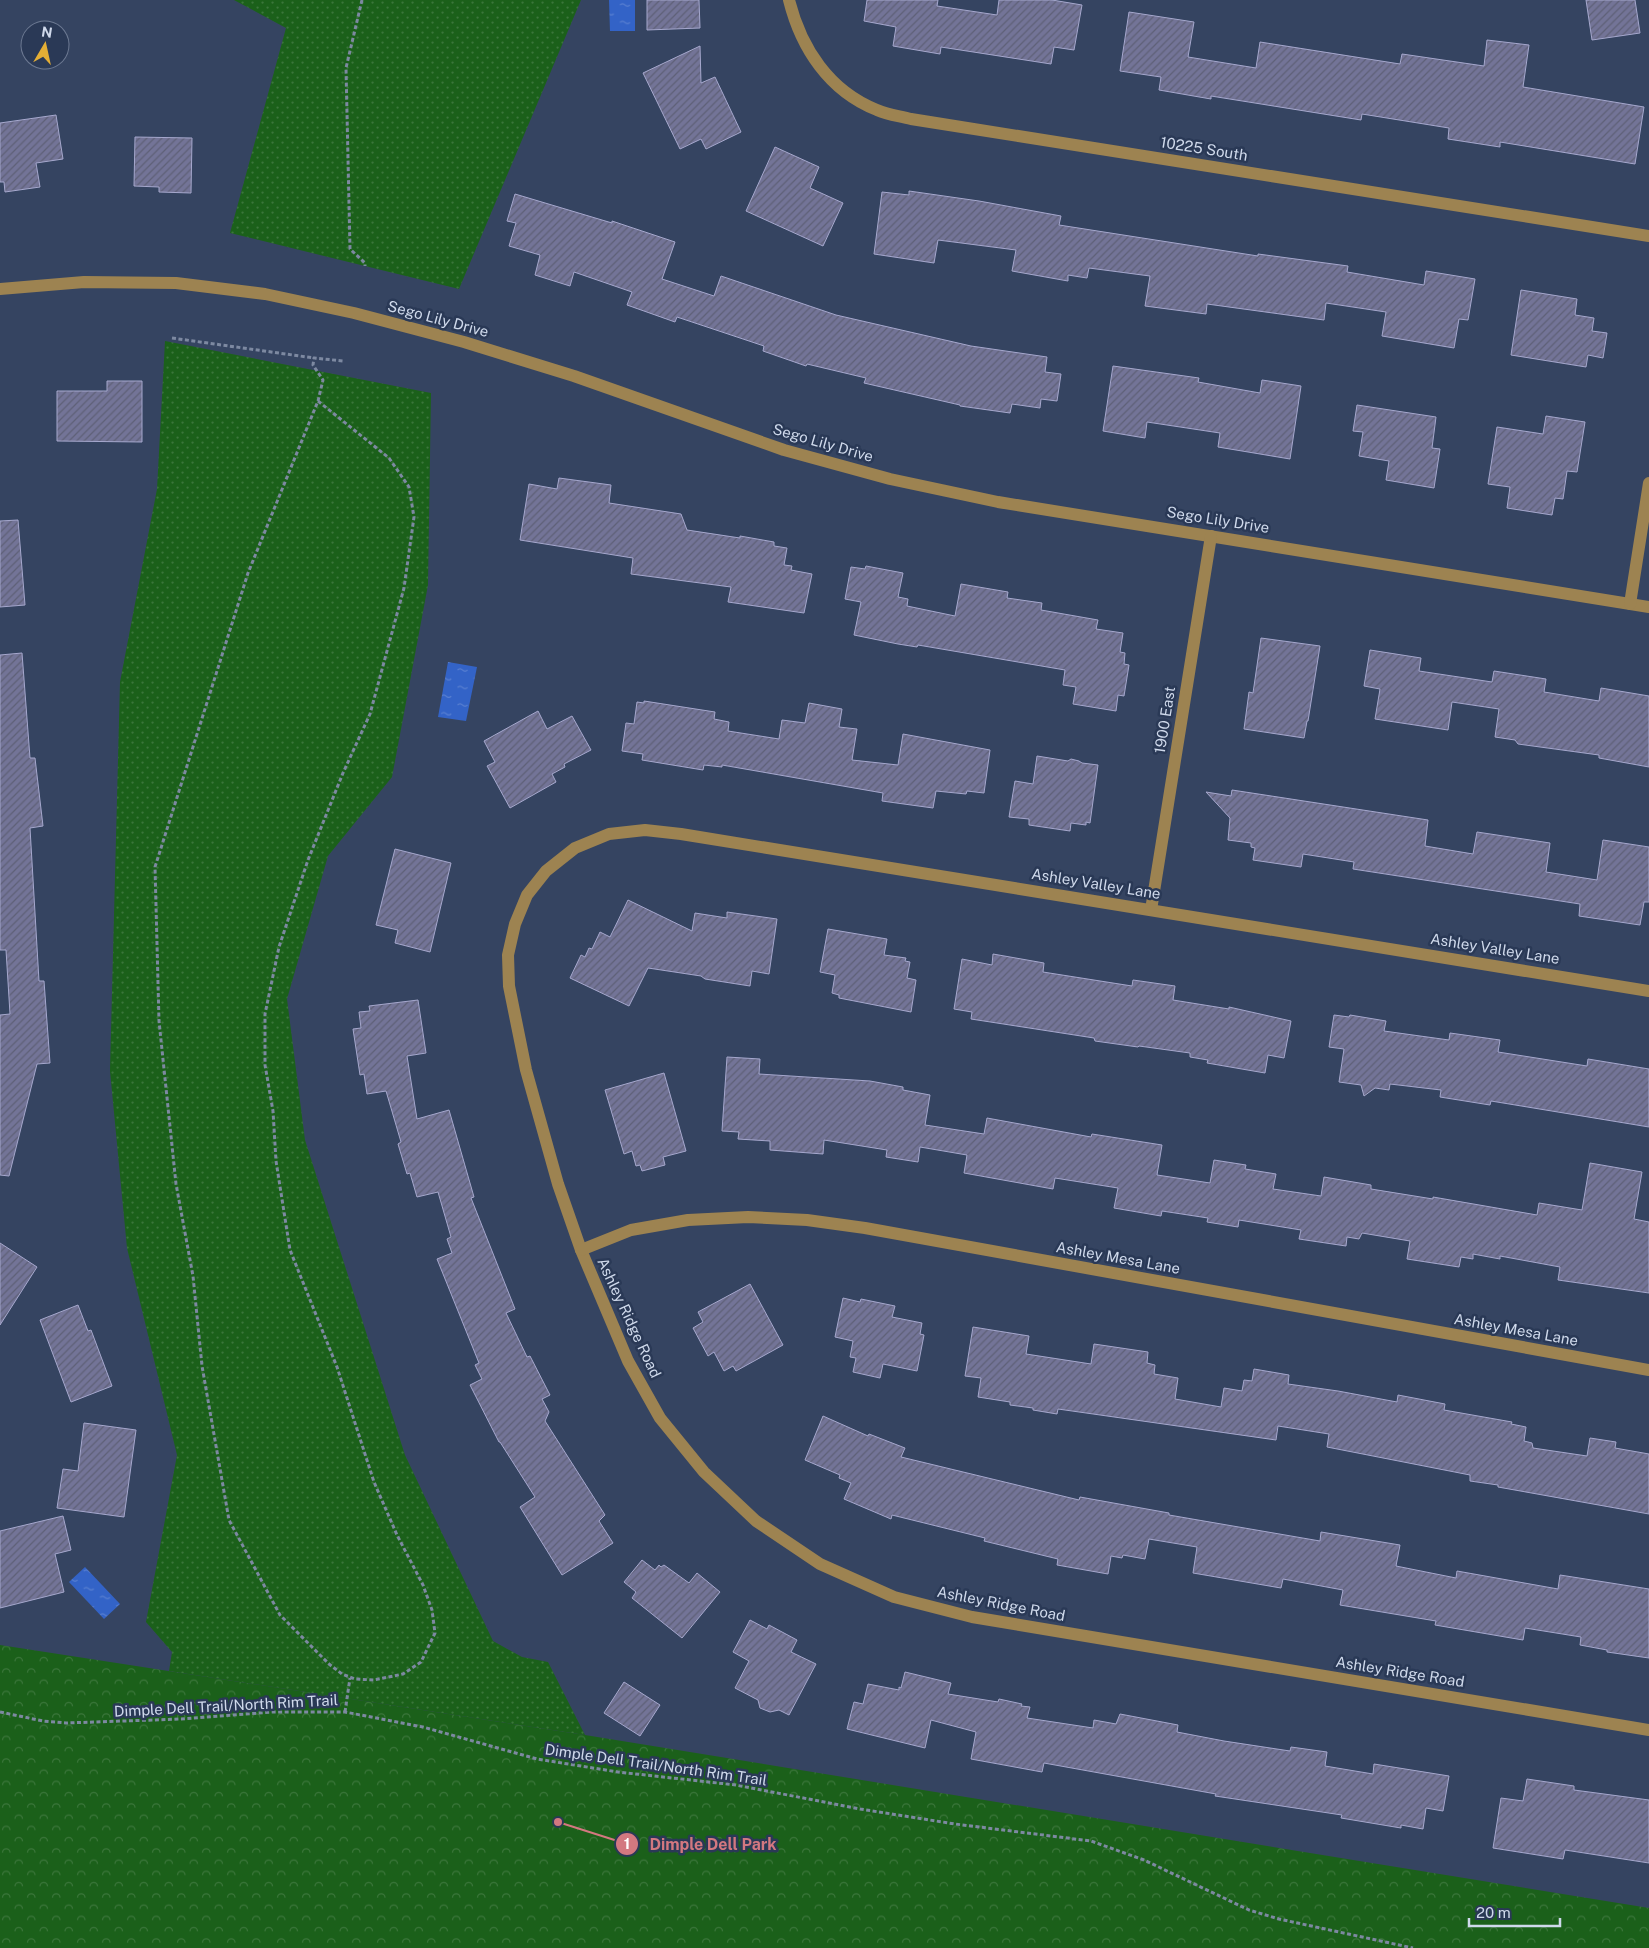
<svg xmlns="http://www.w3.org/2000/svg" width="1649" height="1948" font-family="'Public Sans',sans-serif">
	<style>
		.grass { fill: url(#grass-dots) }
		.park { fill: url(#park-crowns) }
		.water { fill: url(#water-ripples) }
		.building { fill: url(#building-hatch); stroke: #a6a8cd }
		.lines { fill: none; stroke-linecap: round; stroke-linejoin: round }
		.path { stroke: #7d89a1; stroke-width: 3; stroke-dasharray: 4 2.5; stroke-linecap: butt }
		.minor { stroke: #9d8351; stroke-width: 12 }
		.labels { text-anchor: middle; stroke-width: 5; stroke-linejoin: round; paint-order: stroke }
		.street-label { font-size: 15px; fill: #cfd9eb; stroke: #2a3956 }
		.leader { fill: none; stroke: #d37880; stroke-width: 2 }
		.callout-dot { fill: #d37880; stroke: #2a3956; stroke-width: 2 }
		.mark-label { font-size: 15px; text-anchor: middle; font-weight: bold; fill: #fff }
		.callout-label { font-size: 16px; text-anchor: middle; font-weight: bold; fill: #d37880; stroke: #2a3956; stroke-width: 5; stroke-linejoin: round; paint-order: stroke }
	</style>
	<defs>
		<pattern id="grass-dots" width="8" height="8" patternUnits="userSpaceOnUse" patternTransform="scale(1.25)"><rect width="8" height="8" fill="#1b601a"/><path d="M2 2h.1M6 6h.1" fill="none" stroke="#3b763b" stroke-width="1.8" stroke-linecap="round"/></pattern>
		<pattern id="park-crowns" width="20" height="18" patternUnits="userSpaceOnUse" patternTransform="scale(1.25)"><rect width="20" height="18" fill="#1b601a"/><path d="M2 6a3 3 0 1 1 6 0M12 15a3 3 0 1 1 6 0" fill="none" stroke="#3b763b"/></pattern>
		<pattern id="water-ripples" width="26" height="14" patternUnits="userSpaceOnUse" patternTransform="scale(1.25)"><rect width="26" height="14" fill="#3363c7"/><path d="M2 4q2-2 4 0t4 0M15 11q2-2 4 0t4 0" fill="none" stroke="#5980d1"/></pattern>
		<pattern id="building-hatch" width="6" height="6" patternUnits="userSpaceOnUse" patternTransform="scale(1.25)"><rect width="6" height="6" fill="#737497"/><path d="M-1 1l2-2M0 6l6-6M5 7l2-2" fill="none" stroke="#5e6077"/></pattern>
	</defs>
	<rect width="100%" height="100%" fill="#354461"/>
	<!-- grass -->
	<g class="grass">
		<polygon points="234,0 581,0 459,289 230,233 286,28"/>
		<polygon points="165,341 431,393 428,585 392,777 328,856 287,999 305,1140 405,1455 493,1641 522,1657 548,1662 585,1735 169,1671 172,1652 146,1622 177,1455 127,1248 110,1071 120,682 157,489"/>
	</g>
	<!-- park -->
	<polygon class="park" points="0,1645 585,1735 1649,1908 1649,1948 0,1948"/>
	<!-- water -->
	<g class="water">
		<polygon points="609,0 635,0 635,31 610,31"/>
		<polygon points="448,662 477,667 466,721 438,717"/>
		<polygon points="85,1567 120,1604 104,1619 69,1582"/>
	</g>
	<!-- building -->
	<g class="building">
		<polygon points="647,0 699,0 700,28 647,30"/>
		<polygon points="867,0 938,0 937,6 997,15 999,0 1052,0 1082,5 1074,50 1054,47 1051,64 941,47 940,54 893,46 896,27 864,21"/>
		<polygon points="1586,0 1635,0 1640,33 1592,40"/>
		<polygon points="1129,12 1194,22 1188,57 1256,68 1260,42 1400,64 1402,54 1484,66 1487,40 1529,45 1523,87 1644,107 1635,164 1500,142 1500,147 1448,139 1449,128 1362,114 1361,120 1211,96 1211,99 1159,90 1161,77 1120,71"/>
		<polygon points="700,46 701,83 715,77 741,132 706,149 701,139 680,149 643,73"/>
		<polygon points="56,115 63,159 36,163 40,187 5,192 4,182 0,182 0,123"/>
		<polygon points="135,137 192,138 191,193 159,192 159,187 134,186"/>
		<polygon points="775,147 819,167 810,188 843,203 823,246 746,211"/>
		<polygon points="909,191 979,201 1061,216 1059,225 1258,256 1258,254 1348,266 1347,272 1424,285 1426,271 1475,279 1468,320 1459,319 1454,348 1382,336 1386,312 1326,303 1324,320 1207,304 1206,314 1145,306 1150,276 1089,268 1087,278 1068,275 1068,281 1012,271 1016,250 938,240 934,263 874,254 882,192 909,195"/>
		<polygon points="515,194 612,223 612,221 675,242 662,279 714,296 721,276 836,315 971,346 1047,357 1045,372 1061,374 1057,401 1041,399 1040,408 1012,404 1010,413 960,406 960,405 864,383 866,378 807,364 806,366 763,351 764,346 677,317 675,322 627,305 632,292 574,272 570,286 535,275 540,255 509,246 516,223 507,221"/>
		<polygon points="1521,290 1577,299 1575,315 1594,318 1592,331 1607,333 1603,358 1588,355 1586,367 1511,355"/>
		<polygon points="1113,366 1199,378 1198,382 1260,393 1262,380 1301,386 1290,459 1218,447 1220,433 1147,422 1145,438 1103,431"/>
		<polygon points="107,381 142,381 142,442 57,441 57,391 107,391"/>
		<polygon points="1357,405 1436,417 1432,448 1440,449 1434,488 1386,480 1389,461 1359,456 1363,432 1353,431"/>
		<polygon points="1546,416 1585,422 1577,472 1567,471 1563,499 1555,498 1552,515 1507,508 1510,487 1488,484 1497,427 1543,434"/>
		<polygon points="559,478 611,485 609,503 681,514 687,530 740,538 740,536 774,542 774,546 787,548 784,565 792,566 791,570 812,574 804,613 728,602 731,587 631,574 633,558 520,540 529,484 557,489"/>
		<polygon points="18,520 25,605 0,607 0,521"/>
		<polygon points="866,566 903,573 898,597 908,599 907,606 955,616 961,584 1008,592 1007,598 1042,603 1041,610 1098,620 1096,629 1123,633 1120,652 1125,653 1124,664 1129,665 1124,696 1118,695 1116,711 1073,704 1076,687 1063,685 1065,670 918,645 917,647 898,644 854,635 861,602 845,599 851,567 865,569"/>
		<polygon points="1261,638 1320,646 1308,721 1307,721 1304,738 1244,729 1249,692 1253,693"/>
		<polygon points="1370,650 1421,658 1419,671 1492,682 1494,671 1546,679 1544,692 1599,701 1601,688 1649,696 1649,767 1599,758 1599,755 1518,744 1515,740 1495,737 1499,709 1452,702 1448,730 1375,719 1380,689 1364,686"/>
		<polygon points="22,653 30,758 35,758 43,826 30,828 39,981 44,981 50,1063 37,1064 9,1176 0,1175 0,1015 10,1014 6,950 0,950 0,655"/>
		<polygon points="644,701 715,712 714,719 729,722 728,731 779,739 782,720 805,723 809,703 842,709 839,727 857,729 852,760 898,765 903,734 990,750 984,793 967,791 966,794 936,791 933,808 882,801 883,793 722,765 722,767 704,765 703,770 642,760 643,754 622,751 626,723 634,724 637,702 644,703"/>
		<polygon points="538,711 547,729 572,716 591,750 564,764 565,767 552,774 556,782 510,808 487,766 495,762 484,741"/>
		<polygon points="1037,756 1068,761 1071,759 1079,761 1082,763 1098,765 1090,823 1086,822 1086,825 1071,823 1070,831 1029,825 1029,819 1009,817 1015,781 1033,784"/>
		<polygon points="1232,790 1428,820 1425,846 1473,854 1477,832 1550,843 1546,872 1597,880 1603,840 1649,847 1649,902 1644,902 1640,925 1579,916 1580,904 1353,869 1354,862 1303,854 1301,867 1253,860 1255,848 1251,847 1251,843 1228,840 1230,818 1206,792 1231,796"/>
		<polygon points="395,849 451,863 430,952 395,943 398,930 376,925"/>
		<polygon points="628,900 692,931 695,913 727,918 727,912 777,919 769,974 752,971 750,986 705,979 701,976 648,968 629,1006 570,978 581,955 585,957 589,948 592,949 600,932 610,937"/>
		<polygon points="828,929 887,939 884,955 906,958 905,961 910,962 907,978 916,980 911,1012 839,998 839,995 832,993 835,975 820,972"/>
		<polygon points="993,954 1044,963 1043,972 1132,986 1133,980 1175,986 1173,1000 1229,1009 1229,1007 1291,1021 1284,1058 1268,1055 1265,1073 1207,1063 1208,1060 1190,1057 1190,1053 1139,1046 1138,1047 1095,1041 1094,1038 971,1019 972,1012 954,1009 962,959 992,965"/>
		<polygon points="418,1000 426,1053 407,1056 417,1119 449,1110 474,1197 471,1198 515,1309 506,1313 527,1357 530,1356 550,1395 542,1399 549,1412 545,1421 605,1515 599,1521 613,1543 562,1575 520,1507 535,1497 500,1442 499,1442 470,1385 482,1379 475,1365 479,1363 437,1259 452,1253 447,1239 451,1237 438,1192 417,1197 410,1173 407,1174 398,1144 401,1142 386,1091 367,1094 364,1074 360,1075 353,1029 361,1028 359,1012 370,1011 369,1006"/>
		<polygon points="1334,1015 1349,1017 1350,1015 1386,1021 1384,1031 1449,1040 1450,1033 1500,1040 1498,1052 1587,1066 1588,1059 1649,1069 1649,1127 1491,1101 1490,1105 1440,1097 1441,1090 1390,1084 1389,1090 1375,1088 1364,1096 1361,1085 1339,1082 1344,1049 1329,1047"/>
		<polygon points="727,1057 760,1059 759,1074 870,1081 903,1087 903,1090 930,1095 925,1125 984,1134 987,1118 1091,1137 1092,1134 1162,1145 1157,1175 1210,1183 1214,1160 1246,1165 1245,1169 1276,1174 1273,1189 1321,1196 1324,1177 1371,1185 1371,1189 1433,1199 1433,1197 1537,1215 1539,1203 1582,1210 1590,1163 1642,1172 1634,1219 1649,1222 1649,1293 1558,1280 1560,1267 1500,1256 1500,1259 1473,1254 1473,1259 1461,1257 1459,1267 1407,1259 1410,1241 1362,1233 1359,1239 1347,1237 1346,1246 1299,1239 1301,1230 1239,1220 1238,1227 1207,1222 1208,1218 1162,1211 1161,1216 1114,1208 1118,1188 1055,1178 1053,1189 964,1173 967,1155 920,1147 918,1162 886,1157 887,1150 824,1140 823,1154 770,1150 770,1141 738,1139 739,1132 722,1131"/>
		<polygon points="664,1073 686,1151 663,1157 665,1165 642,1171 640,1165 636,1166 632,1151 624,1154 605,1090"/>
		<polygon points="0,1243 37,1267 0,1325"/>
		<polygon points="750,1284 783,1345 736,1371 733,1366 724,1371 714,1352 708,1356 693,1328 703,1322 698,1312"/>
		<polygon points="843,1298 860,1302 861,1299 895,1306 892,1317 922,1323 920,1334 924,1335 917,1371 883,1364 880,1378 853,1372 856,1358 850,1357 853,1341 835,1337"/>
		<polygon points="78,1305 88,1331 91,1330 112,1386 71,1402 40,1320"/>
		<polygon points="973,1327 1029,1336 1026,1354 1091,1364 1094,1344 1148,1352 1147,1363 1155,1365 1154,1374 1178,1378 1175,1399 1221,1407 1224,1388 1242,1391 1244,1380 1252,1381 1254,1369 1289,1375 1288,1384 1338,1391 1397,1402 1398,1395 1445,1404 1444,1410 1512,1422 1511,1424 1526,1427 1524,1441 1532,1443 1533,1448 1587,1456 1590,1438 1616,1442 1615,1448 1649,1454 1649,1514 1498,1487 1498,1485 1470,1481 1470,1475 1327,1447 1329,1434 1278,1426 1276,1440 1058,1409 1057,1414 1033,1410 1033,1408 1010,1405 1010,1402 978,1397 981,1378 965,1376"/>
		<polygon points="823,1416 868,1436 869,1434 905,1448 901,1457 1079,1500 1080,1497 1169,1513 1169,1515 1320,1541 1321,1532 1400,1545 1396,1566 1456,1578 1457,1571 1558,1589 1560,1575 1649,1589 1649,1658 1607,1652 1607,1650 1580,1645 1581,1637 1525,1628 1523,1640 1435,1625 1436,1621 1340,1605 1343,1590 1283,1579 1281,1588 1193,1573 1197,1547 1149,1539 1145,1559 1123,1555 1122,1558 1111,1556 1108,1574 1057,1565 1058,1559 984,1541 985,1538 892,1515 891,1519 844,1499 851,1483 839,1478 840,1475 805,1460"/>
		<polygon points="84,1423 136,1430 124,1517 57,1508 63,1469 78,1471"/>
		<polygon points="63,1516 71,1550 55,1554 64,1592 0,1608 0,1531"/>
		<polygon points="642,1560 655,1570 659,1565 661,1567 664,1565 689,1583 697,1573 720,1592 682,1638 632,1598 636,1592 624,1582"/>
		<polygon points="750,1620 767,1629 769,1625 797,1640 791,1652 816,1664 789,1715 779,1710 770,1712 760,1708 758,1700 735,1688 749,1661 733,1652"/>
		<polygon points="905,1672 951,1683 948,1694 998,1702 999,1699 1022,1704 1021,1706 1030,1707 1027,1718 1093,1728 1094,1720 1116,1724 1120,1714 1178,1725 1177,1732 1224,1741 1290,1751 1291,1747 1327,1752 1325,1766 1373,1774 1374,1764 1449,1776 1443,1811 1426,1808 1423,1829 1401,1825 1401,1828 1341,1818 1342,1815 1215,1796 1216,1794 1044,1763 1042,1772 971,1759 976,1732 931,1720 925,1748 847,1729 854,1702 863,1704 868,1684 899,1690 899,1687 901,1688"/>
		<polygon points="624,1682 660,1705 640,1736 604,1713"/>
		<polygon points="1527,1779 1574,1786 1574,1790 1649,1800 1649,1863 1565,1850 1563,1859 1493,1848 1501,1798 1523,1801"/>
	</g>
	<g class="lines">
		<!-- path -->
		<g class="path">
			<polyline points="362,0 346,68 350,249 365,263 365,266"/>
			<polyline points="172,338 314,358"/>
			<polyline points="318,401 389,458 409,487 414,517 404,588 370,714 343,773 308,860 279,947 265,1014 265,1065 273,1111 276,1161 290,1250 337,1367 374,1482 397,1535 423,1585 432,1610 435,1633 421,1662 403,1674 374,1680 355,1679 342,1674 329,1664 280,1615 229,1520 202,1366 193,1276 176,1184 159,1021 155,867 248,573 318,401 323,380 313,365 314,358 343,361"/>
			<polyline points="0,1712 43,1721 66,1723 181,1719 273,1712 345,1712 423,1727 537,1759 618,1772 736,1785 860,1809 955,1824 1091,1841 1144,1860 1249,1910 1279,1919 1413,1948"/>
			<polyline points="345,1712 350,1678"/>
		</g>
		<!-- minor -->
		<g class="minor">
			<path d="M789,0C801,48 829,91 877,110C888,115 900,116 911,119L1649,236"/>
			<polyline points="0,289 84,282 176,283 265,294 354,313 464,342 574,376 784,450 890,479 998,502 1649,607"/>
			<polyline points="1630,604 1649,483"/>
			<polyline points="1151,910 1211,536"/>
			<polyline points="1649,991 681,834 645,830 609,834 575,848 546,871 527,895 515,924 508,955 509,986 526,1070 558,1184 581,1250 628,1361 660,1418 704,1472 756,1521 820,1564 894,1597 972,1617 1649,1730"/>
			<polyline points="581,1250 631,1230 688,1220 748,1217 807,1220 865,1228 1649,1370"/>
		</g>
	</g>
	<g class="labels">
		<!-- street labels -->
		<g class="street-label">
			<text transform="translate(1204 149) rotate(9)" y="5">10225 South</text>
			<text transform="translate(438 319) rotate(15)" y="5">Sego Lily Drive</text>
			<text transform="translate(823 443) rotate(16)" y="5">Sego Lily Drive</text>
			<text transform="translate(1218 520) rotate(9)" y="5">Sego Lily Drive</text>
			<text transform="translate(1165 720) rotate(-81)" y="5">1900 East</text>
			<text transform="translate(1096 884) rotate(9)" y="5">Ashley Valley Lane</text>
			<text transform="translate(1495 949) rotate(9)" y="5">Ashley Valley Lane</text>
			<text transform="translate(1118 1258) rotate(10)" y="5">Ashley Mesa Lane</text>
			<text transform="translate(629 1318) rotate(65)" y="5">Ashley Ridge Road</text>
			<text transform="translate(1516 1330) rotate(10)" y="5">Ashley Mesa Lane</text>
			<text transform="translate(1001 1604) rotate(11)" y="5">Ashley Ridge Road</text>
			<text transform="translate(1400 1672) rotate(9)" y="5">Ashley Ridge Road</text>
			<text transform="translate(226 1706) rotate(-3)" y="5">Dimple Dell Trail/North Rim Trail</text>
			<text transform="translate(656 1765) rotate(8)" y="5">Dimple Dell Trail/North Rim Trail</text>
		</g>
	</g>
	<!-- callouts -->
	<path class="leader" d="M558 1822L627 1844"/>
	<g class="callout-dot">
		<circle cx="558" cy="1822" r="5"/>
		<circle cx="627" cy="1844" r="12"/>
	</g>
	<g class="mark-label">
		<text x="627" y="1849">1</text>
	</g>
	<g class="callout-label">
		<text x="713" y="1850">Dimple Dell Park</text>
	</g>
	<!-- north arrow -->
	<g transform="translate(45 45) rotate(9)"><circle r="24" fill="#2a3956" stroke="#6c7992"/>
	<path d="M0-4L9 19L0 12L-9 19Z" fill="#e4ae35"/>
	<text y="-8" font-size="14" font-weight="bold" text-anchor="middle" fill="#cfd9eb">N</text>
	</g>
	<!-- scale -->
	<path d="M1469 1918v8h91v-8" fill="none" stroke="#cfd9eb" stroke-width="2.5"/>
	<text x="1476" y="1918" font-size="15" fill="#cfd9eb" stroke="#2a3956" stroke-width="4" paint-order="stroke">20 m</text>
</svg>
